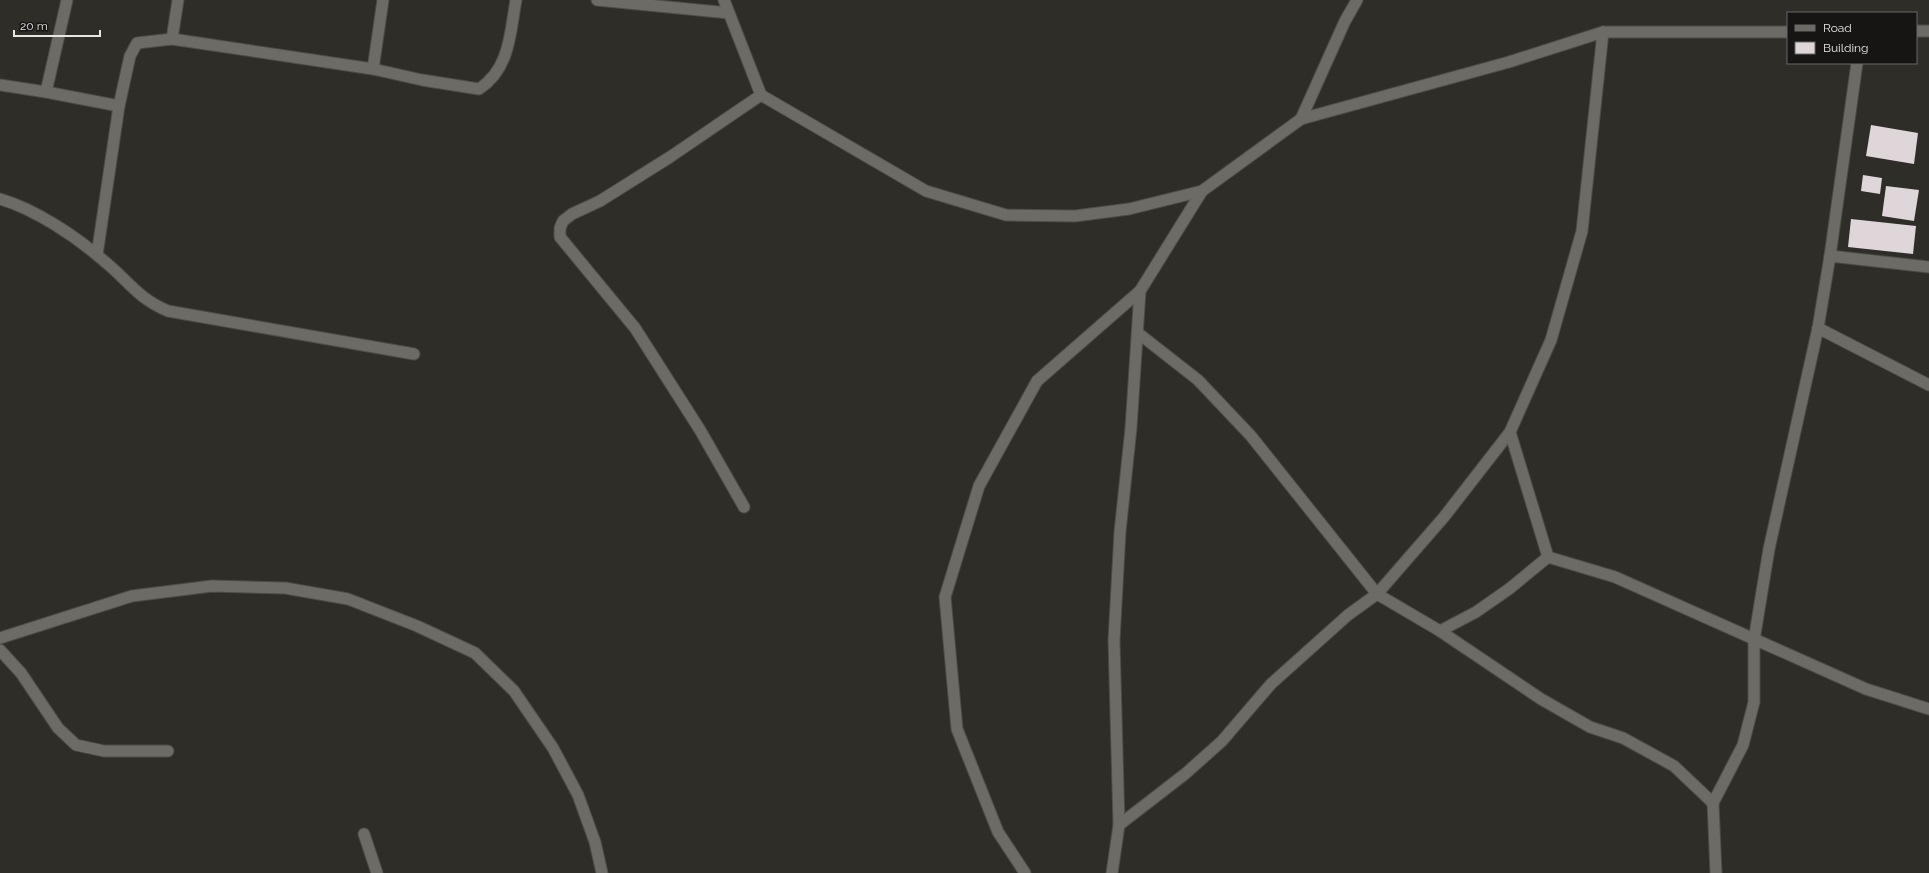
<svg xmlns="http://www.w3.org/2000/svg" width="1929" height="873" font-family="Raleway,sans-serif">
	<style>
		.building { fill: #dfd6d9 }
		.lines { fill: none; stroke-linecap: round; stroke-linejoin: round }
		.minor-casing { stroke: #4d4c47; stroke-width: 13 }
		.minor { stroke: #6d6b65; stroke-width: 11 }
	</style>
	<rect width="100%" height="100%" fill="#2f2d28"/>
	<!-- building -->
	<g class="building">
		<polygon points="1871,125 1918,133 1914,164 1866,156"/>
		<polygon points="1863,175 1882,178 1880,194 1861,191"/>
		<polygon points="1886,186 1919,190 1914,221 1882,216"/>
		<polygon points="1851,219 1916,226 1913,254 1848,247"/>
	</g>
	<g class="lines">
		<defs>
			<g id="minor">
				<polyline points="597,0 729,13"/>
				<polyline points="724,0 761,95 926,191 1006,215 1075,216 1129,209 1202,191"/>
				<polyline points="1916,31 1929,31"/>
				<polyline points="172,39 178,0"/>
				<polyline points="373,69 383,0"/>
				<polyline points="0,85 46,92 119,106"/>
				<polyline points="46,92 67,0"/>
				<polyline points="1301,119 1345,21 1357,0"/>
				<path d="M0,199C35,209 77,237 104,261C129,281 137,298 168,311L414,354"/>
				<path d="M97,255L119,106L130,56L137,43L172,39L373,69L422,80L479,89C510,69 510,33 516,0"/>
				<polyline points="1830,256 1929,267"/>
				<polyline points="1818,328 1929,385"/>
				<polyline points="1138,333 1198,380 1251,436 1377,594 1440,631 1541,699 1590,727 1623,738 1674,766 1713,803"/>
				<polyline points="1510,432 1548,557"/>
				<polyline points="744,507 700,430 635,328 560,237 560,228 563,221 572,214 600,201 670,157 761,95"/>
				<polyline points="1548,557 1615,577 1866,689 1929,709"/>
				<polyline points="1440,631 1476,612 1509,589 1548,557"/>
				<polyline points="0,638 132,596 212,586 285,588 348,599 417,626 475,653 514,691 553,748 578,795 595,842 602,873"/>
				<polyline points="0,650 21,673 58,728 76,745 104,751 168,751"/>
				<polyline points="1119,825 1114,640 1120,532 1131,428 1140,291"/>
				<polyline points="364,834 377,873"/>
				<polyline points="1025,873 998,832 957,729 945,597 979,486 1037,381 1140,291 1202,191 1301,119 1509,62 1603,32 1788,32"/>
				<polyline points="1112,873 1119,825 1185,774 1222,741 1271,684 1348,615 1377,594 1444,517 1510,432 1551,340 1582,231 1603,32"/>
				<polyline points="1716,873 1713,803 1743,745 1754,702 1754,640 1769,549 1818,328 1830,256 1857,63"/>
			</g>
		</defs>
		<!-- minor casing -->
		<use href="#minor" class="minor-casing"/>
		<!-- minor -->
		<use href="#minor" class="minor"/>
	</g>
	<!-- legend -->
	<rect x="1787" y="12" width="130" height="52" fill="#161513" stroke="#6a6967"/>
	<rect x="1795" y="25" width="20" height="6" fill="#6d6b65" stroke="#6a6967"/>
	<text x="1823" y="32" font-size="12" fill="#e8e7e4">Road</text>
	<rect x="1795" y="42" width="20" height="12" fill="#dfd6d9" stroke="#6a6967"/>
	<text x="1823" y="52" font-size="12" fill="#e8e7e4">Building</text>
	<!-- scale -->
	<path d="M14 30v6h86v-6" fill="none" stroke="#e8e7e4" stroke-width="2"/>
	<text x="20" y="30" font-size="12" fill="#e8e7e4" stroke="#161513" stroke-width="3" paint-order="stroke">20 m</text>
</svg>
